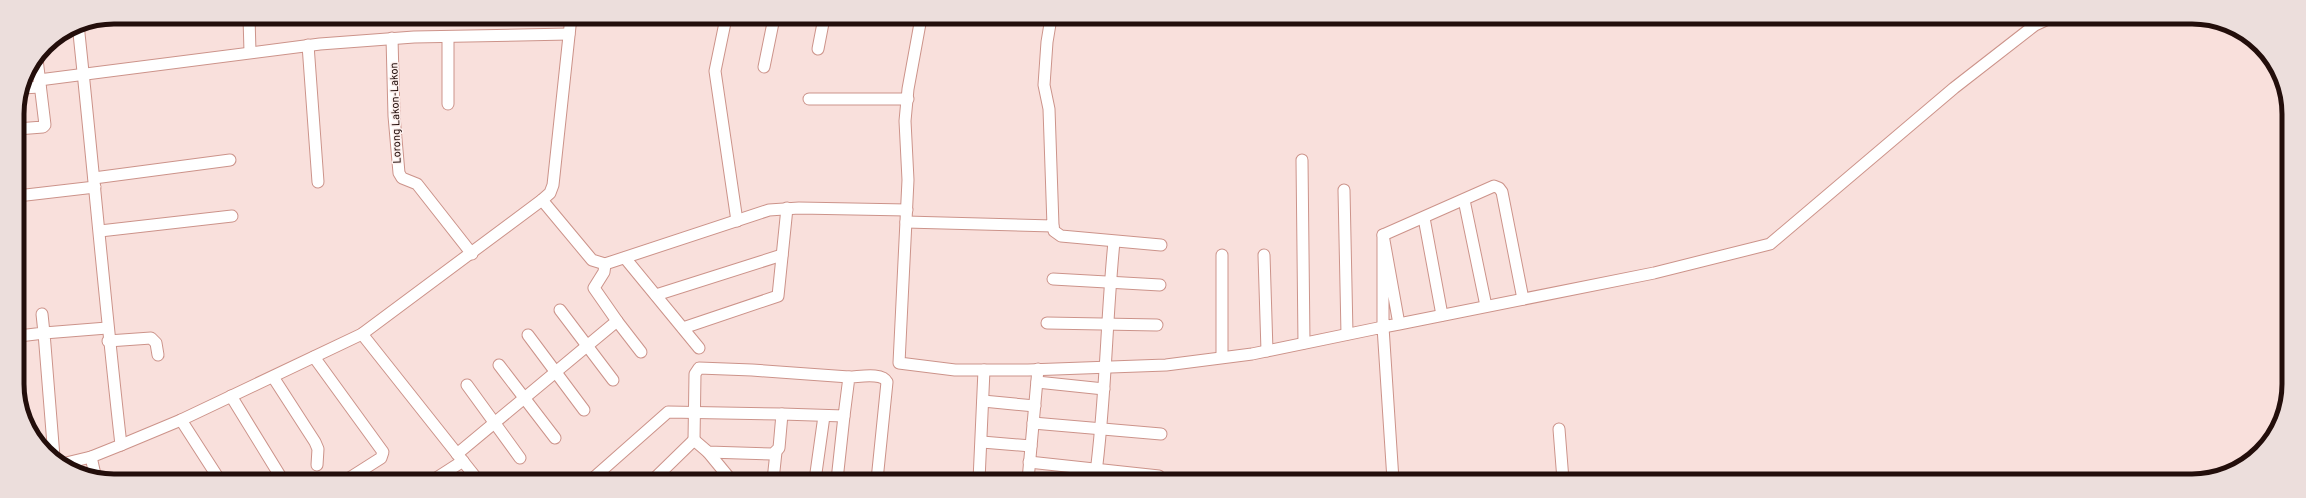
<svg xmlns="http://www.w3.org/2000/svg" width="2306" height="498" font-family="Overpass,sans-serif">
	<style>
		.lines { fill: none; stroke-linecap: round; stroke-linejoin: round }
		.minor-casing { stroke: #cc938a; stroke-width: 13 }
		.minor { stroke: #fff; stroke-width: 11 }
		.labels { text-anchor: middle; stroke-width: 3; stroke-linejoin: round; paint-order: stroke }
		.street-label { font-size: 11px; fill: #230e0b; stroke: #fdf0ee }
		.rim { fill: none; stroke: #230e0b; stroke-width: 5 }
	</style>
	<rect width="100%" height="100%" fill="#f9e0dc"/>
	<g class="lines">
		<defs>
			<g id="minor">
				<polyline points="249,17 250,52"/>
				<polyline points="726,18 715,71 737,221"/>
				<polyline points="921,18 908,89 905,121 908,180 899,363 955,370 1028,370 1166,365 1252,354 1383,327 1393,480"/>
				<polyline points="448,37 448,104"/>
				<polyline points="392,38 394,116 399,173 402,178 417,184 472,254"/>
				<polyline points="308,45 318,182"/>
				<polyline points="818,49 824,18"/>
				<polyline points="764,67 774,18"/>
				<polyline points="39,80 320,44 414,37 569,34"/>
				<polyline points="22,88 40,87"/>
				<polyline points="809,99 908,99"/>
				<polyline points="17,129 43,127 45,125 37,59"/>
				<polyline points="1302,160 1304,343"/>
				<polyline points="94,178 230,160"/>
				<polyline points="1344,190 1347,334"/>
				<polyline points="26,195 95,187"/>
				<polyline points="542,200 550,193 553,185 571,17"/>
				<polyline points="1464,200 1486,306"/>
				<polyline points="1424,218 1442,315"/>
				<polyline points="906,222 1053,226 1049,109 1044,85 1047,42 1051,18"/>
				<polyline points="1053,226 1054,231 1061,236 1161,245"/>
				<polyline points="100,231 232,216"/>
				<polyline points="1383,235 1494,186 1499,188 1502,192 1523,299"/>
				<polyline points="1222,255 1222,357"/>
				<polyline points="1264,255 1267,351"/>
				<polyline points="625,258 699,348"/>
				<polyline points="1053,279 1160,285"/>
				<polyline points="656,295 782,255"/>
				<polyline points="560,310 613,380"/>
				<polyline points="617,321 641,352"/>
				<polyline points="1047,323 1157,325"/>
				<polyline points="1399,324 1383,235 1383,327 1399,324 1654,273 1770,244 1954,88 2035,25 2048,19"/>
				<polyline points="683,328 778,296 787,208"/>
				<polyline points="362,334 477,479"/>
				<polyline points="528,335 584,410"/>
				<polyline points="19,336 44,333 42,314"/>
				<polyline points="108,341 151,338 156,343 158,355"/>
				<polyline points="314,357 383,452 381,458 348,479"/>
				<polyline points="499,365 555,438"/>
				<polyline points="273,377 315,442 318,449 317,465"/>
				<polyline points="1037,382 1104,389"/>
				<polyline points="467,385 520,458"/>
				<polyline points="231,396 282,479"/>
				<polyline points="983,401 1035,406"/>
				<polyline points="181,420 219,479"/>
				<polyline points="1033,423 1161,434"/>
				<polyline points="1559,429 1563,480"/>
				<polyline points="694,440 695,374 699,368 752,370 849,377"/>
				<polyline points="982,442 1031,446"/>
				<polyline points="121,445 181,420 362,334 542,200 592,260 605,264 769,210 799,208 907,210"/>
				<polyline points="708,452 731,480"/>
				<polyline points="457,454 617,321 594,288 604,272 605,264"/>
				<polyline points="54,457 44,333 107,328"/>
				<polyline points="91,457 96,479"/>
				<polyline points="1029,462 1159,476"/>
				<path d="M66,463L91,457L121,445C105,305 93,164 78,24"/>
				<polyline points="979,478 997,480"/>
				<polyline points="435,479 463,461"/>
				<polyline points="591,480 668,412 782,414"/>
				<path d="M653,480L694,440L708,452L773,454L779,448L782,414L844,416L849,377C859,377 882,372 887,382L877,480"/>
				<polyline points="773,480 776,452"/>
				<polyline points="815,480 824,416"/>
				<polyline points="837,480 844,416"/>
				<polyline points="979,480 984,370"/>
				<polyline points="1028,480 1038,369"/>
				<path d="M1095,480C1106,401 1106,321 1114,242"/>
			</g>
		</defs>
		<!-- minor casing -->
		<use href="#minor" class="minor-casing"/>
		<!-- minor -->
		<use href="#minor" class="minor"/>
	</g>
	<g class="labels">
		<!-- street labels -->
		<g class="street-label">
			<text transform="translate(395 113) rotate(-92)" y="4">Lorong Lakon-Lakon</text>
		</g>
	</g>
	<!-- crop -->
	<path d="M0 0H2306V498H0ZM114 24H2192A90 90 0 0 1 2282 114V384A90 90 0 0 1 2192 474H114A90 90 0 0 1 24 384V114A90 90 0 0 1 114 24Z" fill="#ecdedc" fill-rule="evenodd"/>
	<path class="rim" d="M114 24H2192A90 90 0 0 1 2282 114V384A90 90 0 0 1 2192 474H114A90 90 0 0 1 24 384V114A90 90 0 0 1 114 24Z"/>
</svg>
